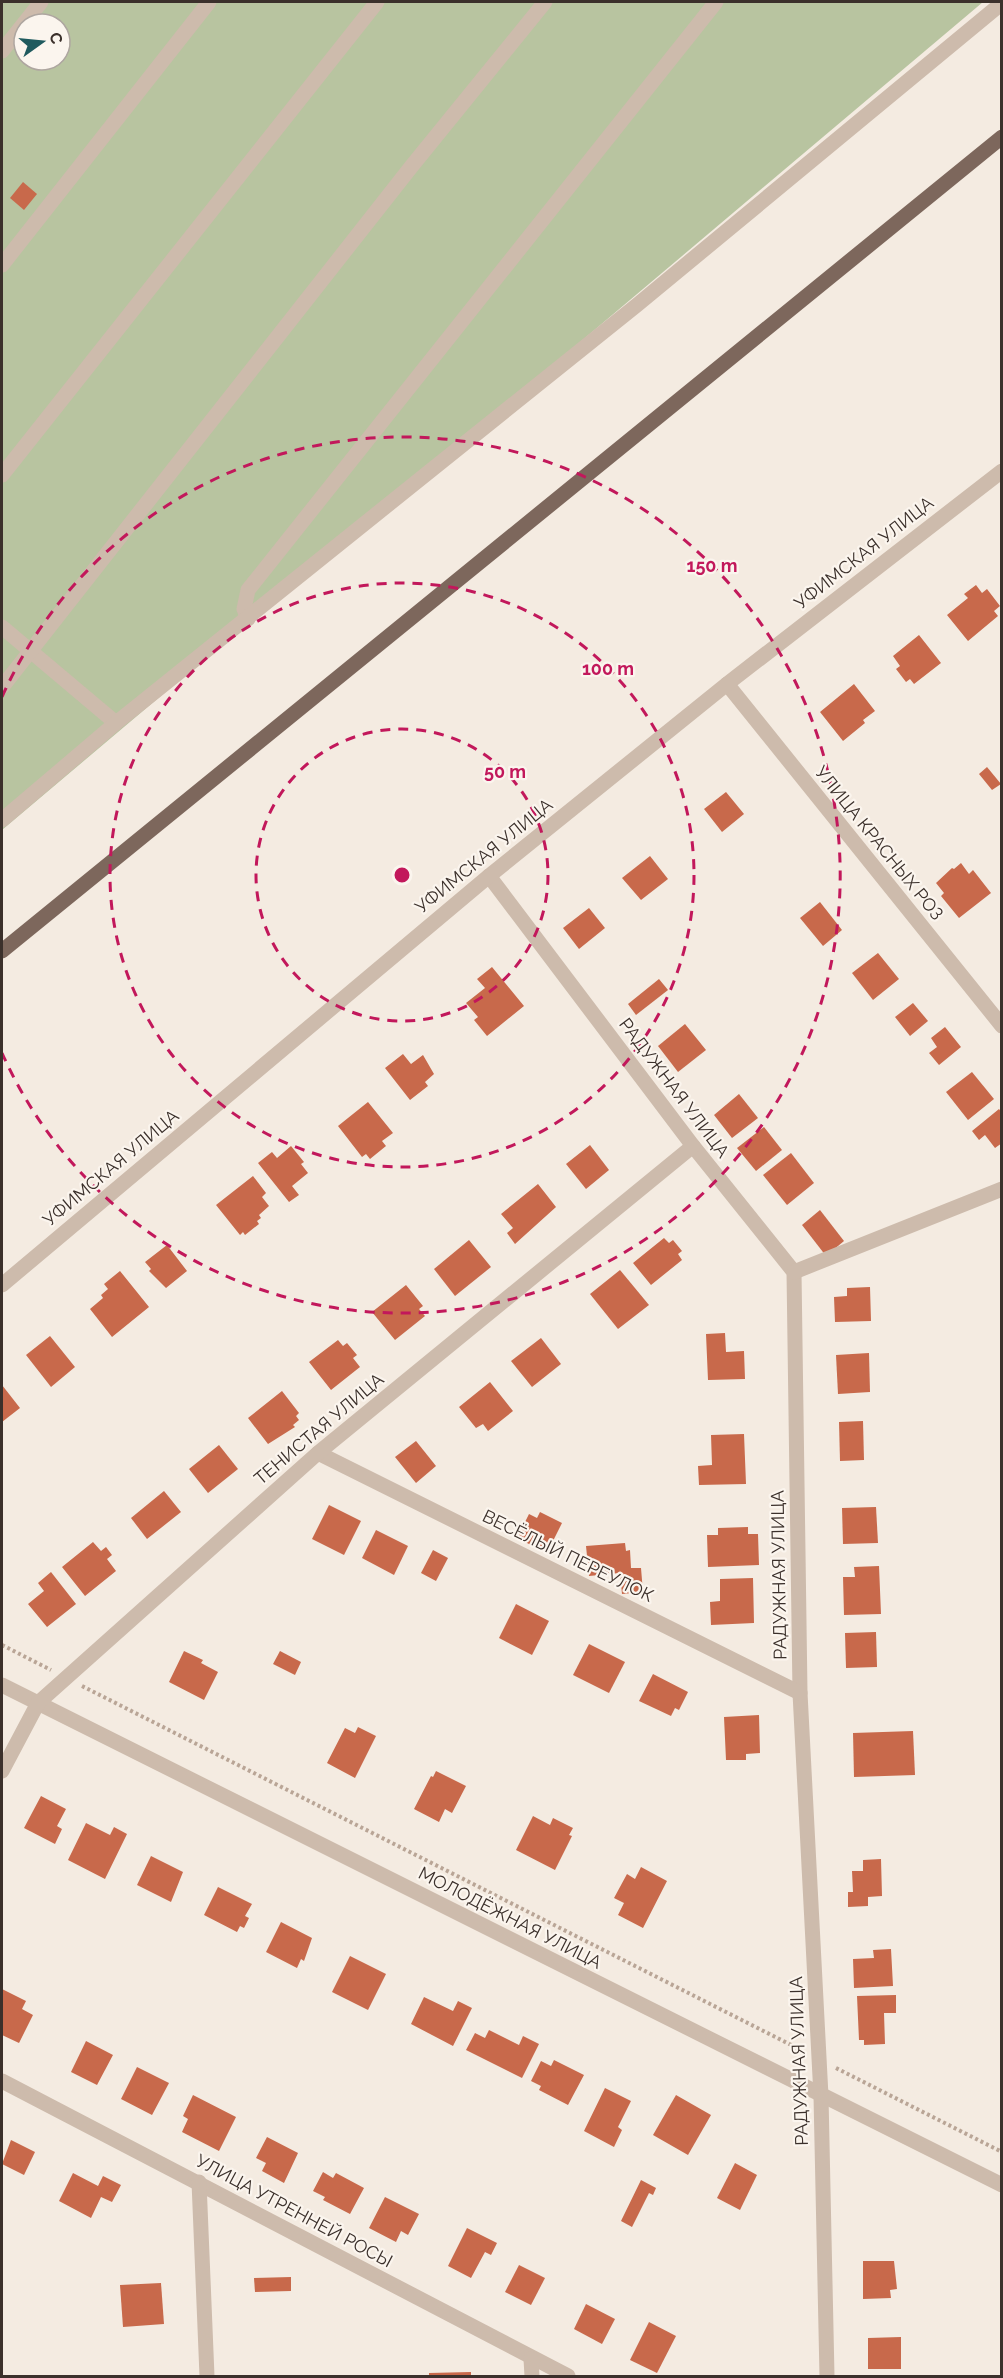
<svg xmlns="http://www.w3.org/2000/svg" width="1003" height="2378" font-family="Raleway,sans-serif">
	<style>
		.garden { fill: #b8c4a0; fill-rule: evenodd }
		.building { fill: #c8694b }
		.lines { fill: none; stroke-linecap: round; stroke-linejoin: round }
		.path { stroke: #b9a596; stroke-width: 4; stroke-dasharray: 3 3; stroke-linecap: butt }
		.minor { stroke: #cdbbac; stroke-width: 15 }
		.major { stroke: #7d675c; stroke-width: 15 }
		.ring { fill: none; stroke: #c2185b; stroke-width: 3; stroke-dasharray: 10 8 }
		.labels { text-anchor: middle; stroke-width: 4.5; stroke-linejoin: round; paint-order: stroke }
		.street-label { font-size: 18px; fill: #3b302b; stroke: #fbf5ee }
		.centre { fill: #c2185b; stroke: #fbf5ee; stroke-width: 3 }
		.ring-label { font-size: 18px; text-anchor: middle; font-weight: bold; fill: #c2185b; stroke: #fbf5ee; stroke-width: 4.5; stroke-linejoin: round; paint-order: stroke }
	</style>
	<rect width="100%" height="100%" fill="#f4ebe1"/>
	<!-- garden -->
	<path class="garden" d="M2,2H983L2,830ZM24,24H60V60H24Z"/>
	<!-- building -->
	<g class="building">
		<polygon points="23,182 37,194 24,210 10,198"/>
		<polygon points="976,585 982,593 987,589 1000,606 994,611 998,616 968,641 947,615 968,598 964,594"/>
		<polygon points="919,635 941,663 914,684 910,679 906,682 896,669 900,666 893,656"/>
		<polygon points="854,684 875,711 863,720 865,723 843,741 820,712"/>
		<polygon points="987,767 1001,784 992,790 979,774"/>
		<polygon points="726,792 744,814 722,832 704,809"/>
		<polygon points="650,856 668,879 641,900 622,878"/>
		<polygon points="961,863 969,874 973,870 991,893 959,918 941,896 944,893 936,883 952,868 954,869"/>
		<polygon points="820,902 842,930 823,946 800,918"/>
		<polygon points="589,908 605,928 579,949 563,928"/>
		<polygon points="878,953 899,979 873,1000 852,973"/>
		<polygon points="492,967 524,1006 487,1036 474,1020 478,1017 466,1003 485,988 477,979"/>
		<polygon points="659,979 668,990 636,1015 628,1004"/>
		<polygon points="913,1003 928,1021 910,1036 895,1017"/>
		<polygon points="685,1024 706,1050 678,1072 658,1046"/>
		<polygon points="945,1027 961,1047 939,1065 929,1053 937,1047 931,1038"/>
		<polygon points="403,1054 411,1064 423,1055 434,1074 425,1082 428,1086 410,1100 385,1068"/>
		<polygon points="972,1072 994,1099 968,1120 946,1092"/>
		<polygon points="739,1094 758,1118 732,1138 714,1115"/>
		<polygon points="368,1102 393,1133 382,1141 386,1146 370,1159 366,1154 362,1157 338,1126"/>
		<polygon points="999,1109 1002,1113 1002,1143 995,1148 985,1135 979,1140 972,1131"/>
		<polygon points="764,1127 782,1150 756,1171 737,1148"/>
		<polygon points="590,1145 609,1170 586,1189 566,1164"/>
		<polygon points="291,1146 304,1162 301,1164 308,1173 292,1186 299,1195 289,1202 258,1163 272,1152 277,1158"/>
		<polygon points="791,1153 814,1183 787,1205 763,1175"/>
		<polygon points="253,1176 266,1193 262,1197 269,1206 259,1215 261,1218 257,1221 259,1224 245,1235 243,1232 240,1235 216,1205"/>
		<polygon points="538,1184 556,1207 515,1244 507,1233 513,1228 501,1214"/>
		<polygon points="820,1210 844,1241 826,1256 802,1225"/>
		<polygon points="664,1238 669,1243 673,1240 682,1251 678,1254 682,1260 651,1285 633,1263"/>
		<polygon points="469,1240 491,1267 455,1296 434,1269"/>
		<polygon points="167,1245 187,1271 166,1288 149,1271 151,1269 145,1262"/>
		<polygon points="620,1270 649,1305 618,1329 590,1294"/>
		<polygon points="120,1271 149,1307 112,1337 90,1309 103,1298 101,1295 108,1289 104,1284"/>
		<polygon points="406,1285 423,1306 419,1309 425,1316 395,1340 372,1312"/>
		<polygon points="870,1287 871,1321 835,1322 834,1297 847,1296 847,1288"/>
		<polygon points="725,1333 726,1352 744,1351 745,1379 708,1380 706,1334"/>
		<polygon points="50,1336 75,1367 51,1387 26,1355"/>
		<polygon points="541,1338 561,1364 532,1387 511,1361"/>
		<polygon points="338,1340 343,1346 347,1343 357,1355 353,1358 360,1367 331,1390 309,1362"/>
		<polygon points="869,1353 870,1392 838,1394 836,1355"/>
		<polygon points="490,1382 513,1411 488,1431 483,1424 476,1428 459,1407"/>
		<polygon points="2,1385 20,1408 2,1422"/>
		<polygon points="282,1391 299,1413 296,1416 299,1420 293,1425 295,1427 268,1444 248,1418"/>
		<polygon points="863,1421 864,1460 840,1461 839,1422"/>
		<polygon points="744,1434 746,1484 699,1485 698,1466 712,1465 711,1435"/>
		<polygon points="416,1441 436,1466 416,1483 395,1457"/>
		<polygon points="219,1445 238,1469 208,1493 189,1469"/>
		<polygon points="164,1491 181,1512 147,1539 131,1518"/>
		<polygon points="329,1505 361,1521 344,1555 312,1539"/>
		<polygon points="876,1507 878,1543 843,1544 842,1508"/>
		<polygon points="540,1512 562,1523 547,1553 517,1538 529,1514 537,1518"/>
		<polygon points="748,1527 748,1534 758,1534 759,1565 708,1567 707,1535 718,1535 718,1528"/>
		<polygon points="376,1530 408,1546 394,1575 362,1558"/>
		<polygon points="93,1542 101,1551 106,1547 112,1555 107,1559 116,1571 85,1596 62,1567"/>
		<polygon points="625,1543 626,1551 630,1550 631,1568 641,1568 643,1592 622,1594 620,1573 589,1576 586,1546"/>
		<polygon points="433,1550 448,1558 436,1581 421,1573"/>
		<polygon points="879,1566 881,1614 844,1615 843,1577 855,1577 854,1567"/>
		<polygon points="51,1572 76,1604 47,1627 28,1604 44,1591 38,1583"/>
		<polygon points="753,1578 754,1623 711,1625 710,1602 720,1601 720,1579"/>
		<polygon points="516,1604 549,1621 532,1655 499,1638"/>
		<polygon points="876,1632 877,1667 846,1668 845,1633"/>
		<polygon points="589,1644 625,1662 609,1693 573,1675"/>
		<polygon points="184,1651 203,1660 201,1663 218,1672 204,1700 169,1682"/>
		<polygon points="280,1651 301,1662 295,1675 273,1664"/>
		<polygon points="653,1674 688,1692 679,1710 675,1708 671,1716 639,1701"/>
		<polygon points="759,1715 760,1753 746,1754 746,1760 726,1760 724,1717"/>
		<polygon points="358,1727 376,1736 355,1778 327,1763 345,1728 355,1733"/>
		<polygon points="913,1731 915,1775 854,1777 853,1733"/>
		<polygon points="436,1771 466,1786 452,1813 445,1809 439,1822 414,1809 431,1776 433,1777"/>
		<polygon points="41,1796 66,1809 57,1826 62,1829 55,1844 24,1828"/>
		<polygon points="533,1816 550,1825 553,1818 573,1828 569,1835 572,1836 555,1870 516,1850"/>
		<polygon points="86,1823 110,1835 114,1827 127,1834 105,1879 68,1860"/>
		<polygon points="151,1856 183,1872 171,1902 137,1885"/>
		<polygon points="881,1859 882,1896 868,1897 868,1906 848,1907 848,1892 853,1892 852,1871 863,1871 863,1860"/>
		<polygon points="641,1867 667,1881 643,1928 618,1915 624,1903 614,1898 627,1874 635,1879"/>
		<polygon points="218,1887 252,1904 245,1916 249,1918 244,1928 240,1926 237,1932 204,1915"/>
		<polygon points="281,1922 312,1938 304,1961 301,1959 297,1968 266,1952"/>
		<polygon points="891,1949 893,1986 854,1988 853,1959 874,1958 873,1950"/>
		<polygon points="350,1956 386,1974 368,2010 332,1992"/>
		<polygon points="2,1989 26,2001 22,2009 33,2015 19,2043 2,2035"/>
		<polygon points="896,1995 896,2013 884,2013 885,2044 864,2045 864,2040 859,2040 857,1996"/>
		<polygon points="424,1997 453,2011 458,2001 472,2008 453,2046 411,2024"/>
		<polygon points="489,2030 519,2045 523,2036 539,2044 522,2078 466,2050 475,2033 485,2038"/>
		<polygon points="86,2041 113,2055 97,2085 71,2072"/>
		<polygon points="554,2060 584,2075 568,2105 539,2090 541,2086 531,2081 541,2061 551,2066"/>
		<polygon points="137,2067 169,2083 152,2115 121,2099"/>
		<polygon points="605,2088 631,2101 618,2127 622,2130 614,2147 584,2131"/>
		<polygon points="193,2095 236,2117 219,2151 182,2132 188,2119 183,2116"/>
		<polygon points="676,2095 711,2115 688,2155 653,2135"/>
		<polygon points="267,2137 298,2153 284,2183 262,2171 266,2163 256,2158"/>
		<polygon points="11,2140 35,2152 24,2175 2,2164"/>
		<polygon points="735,2163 757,2175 740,2210 717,2198"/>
		<polygon points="323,2172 333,2178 336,2173 364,2188 350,2214 323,2200 325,2197 313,2191"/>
		<polygon points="73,2173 98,2186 103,2176 121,2185 112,2202 101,2197 91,2218 59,2201"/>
		<polygon points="641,2180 656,2188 653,2195 649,2193 632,2227 621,2221"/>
		<polygon points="385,2197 419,2214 408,2235 401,2231 396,2242 369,2228"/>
		<polygon points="467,2228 497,2243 491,2255 485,2252 471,2278 448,2266"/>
		<polygon points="863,2261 894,2261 897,2289 890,2290 891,2298 863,2299"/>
		<polygon points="519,2265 545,2278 531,2305 505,2292"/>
		<polygon points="291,2277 291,2291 255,2292 254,2278"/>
		<polygon points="161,2283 164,2324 123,2327 120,2285"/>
		<polygon points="586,2304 615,2319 602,2344 574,2329"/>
		<polygon points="649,2322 676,2336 657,2373 630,2360"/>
		<polygon points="901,2337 901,2369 868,2369 868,2338"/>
		<polygon points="471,2372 471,2376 429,2376 429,2373"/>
	</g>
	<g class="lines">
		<!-- path -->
		<g class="path">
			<polyline points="2,1645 51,1670"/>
			<polyline points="82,1686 803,2051"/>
			<polyline points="836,2068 1002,2152"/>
		</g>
		<!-- minor -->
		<g class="minor">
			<polyline points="2,51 41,2"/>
			<polyline points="2,265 209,2"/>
			<polyline points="2,475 377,2"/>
			<polyline points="248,619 244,609 248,590 716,2"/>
			<polyline points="2,627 116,723"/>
			<polyline points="727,684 1002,1026"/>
			<polyline points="2,687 411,167 545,2"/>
			<polyline points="2,820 116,723 637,305 1002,3"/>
			<polyline points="489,876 693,1146 794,1272 800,1693 821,2096 827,2376"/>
			<polyline points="794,1272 1002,1189"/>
			<polyline points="2,1285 489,876 727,684 1002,471"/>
			<polyline points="318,1453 800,1693"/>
			<polyline points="2,1685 1002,2185"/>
			<polyline points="2,1771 38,1703 318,1453 693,1146"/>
			<polyline points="2,2081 568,2376"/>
			<polyline points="199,2182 207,2376"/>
			<polyline points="531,2359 532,2376"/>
		</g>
		<!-- major -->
		<polyline class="major" points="2,951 1002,137"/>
	</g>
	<!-- distance rings -->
	<g class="ring">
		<circle cx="402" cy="875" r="146"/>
		<circle cx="402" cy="875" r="292"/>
		<path d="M2 697A438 438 0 1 1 2 1053"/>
	</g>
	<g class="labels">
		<!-- street labels -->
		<g class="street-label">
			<text transform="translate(864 553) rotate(-38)" y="6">УФИМСКАЯ УЛИЦА</text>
			<text transform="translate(879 843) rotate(51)" y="6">УЛИЦА КРАСНЫХ РОЗ</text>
			<text transform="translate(484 856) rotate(-39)" y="6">УФИМСКАЯ УЛИЦА</text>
			<text transform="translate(674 1088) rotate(53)" y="6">РАДУЖНАЯ УЛИЦА</text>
			<text transform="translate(111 1168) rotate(-40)" y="6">УФИМСКАЯ УЛИЦА</text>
			<text transform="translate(319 1429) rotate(-40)" y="6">ТЕНИСТАЯ УЛИЦА</text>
			<text transform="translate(568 1556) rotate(26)" y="6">ВЕСЁЛЫЙ ПЕРЕУЛОК</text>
			<text transform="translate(779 1575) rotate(-91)" y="6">РАДУЖНАЯ УЛИЦА</text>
			<text transform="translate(510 1918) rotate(27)" y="6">МОЛОДЁЖНАЯ УЛИЦА</text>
			<text transform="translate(799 2061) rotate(-92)" y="6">РАДУЖНАЯ УЛИЦА</text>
			<text transform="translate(294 2211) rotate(28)" y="6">УЛИЦА УТРЕННЕЙ РОСЫ</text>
		</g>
	</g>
	<circle cx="402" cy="875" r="9" class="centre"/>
	<g class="ring-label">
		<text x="712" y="572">150 m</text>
		<text x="608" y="675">100 m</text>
		<text x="505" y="778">50 m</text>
	</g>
	<!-- border -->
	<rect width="1003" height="2378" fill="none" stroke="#3b302b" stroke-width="6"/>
	<!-- north arrow -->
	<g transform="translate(42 42) rotate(75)"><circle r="28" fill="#fbf5ee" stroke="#aea6a0" stroke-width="1.5"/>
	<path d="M0-4.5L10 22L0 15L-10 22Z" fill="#1f5a5e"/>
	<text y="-9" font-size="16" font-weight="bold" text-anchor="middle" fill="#3b302b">С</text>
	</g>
</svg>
